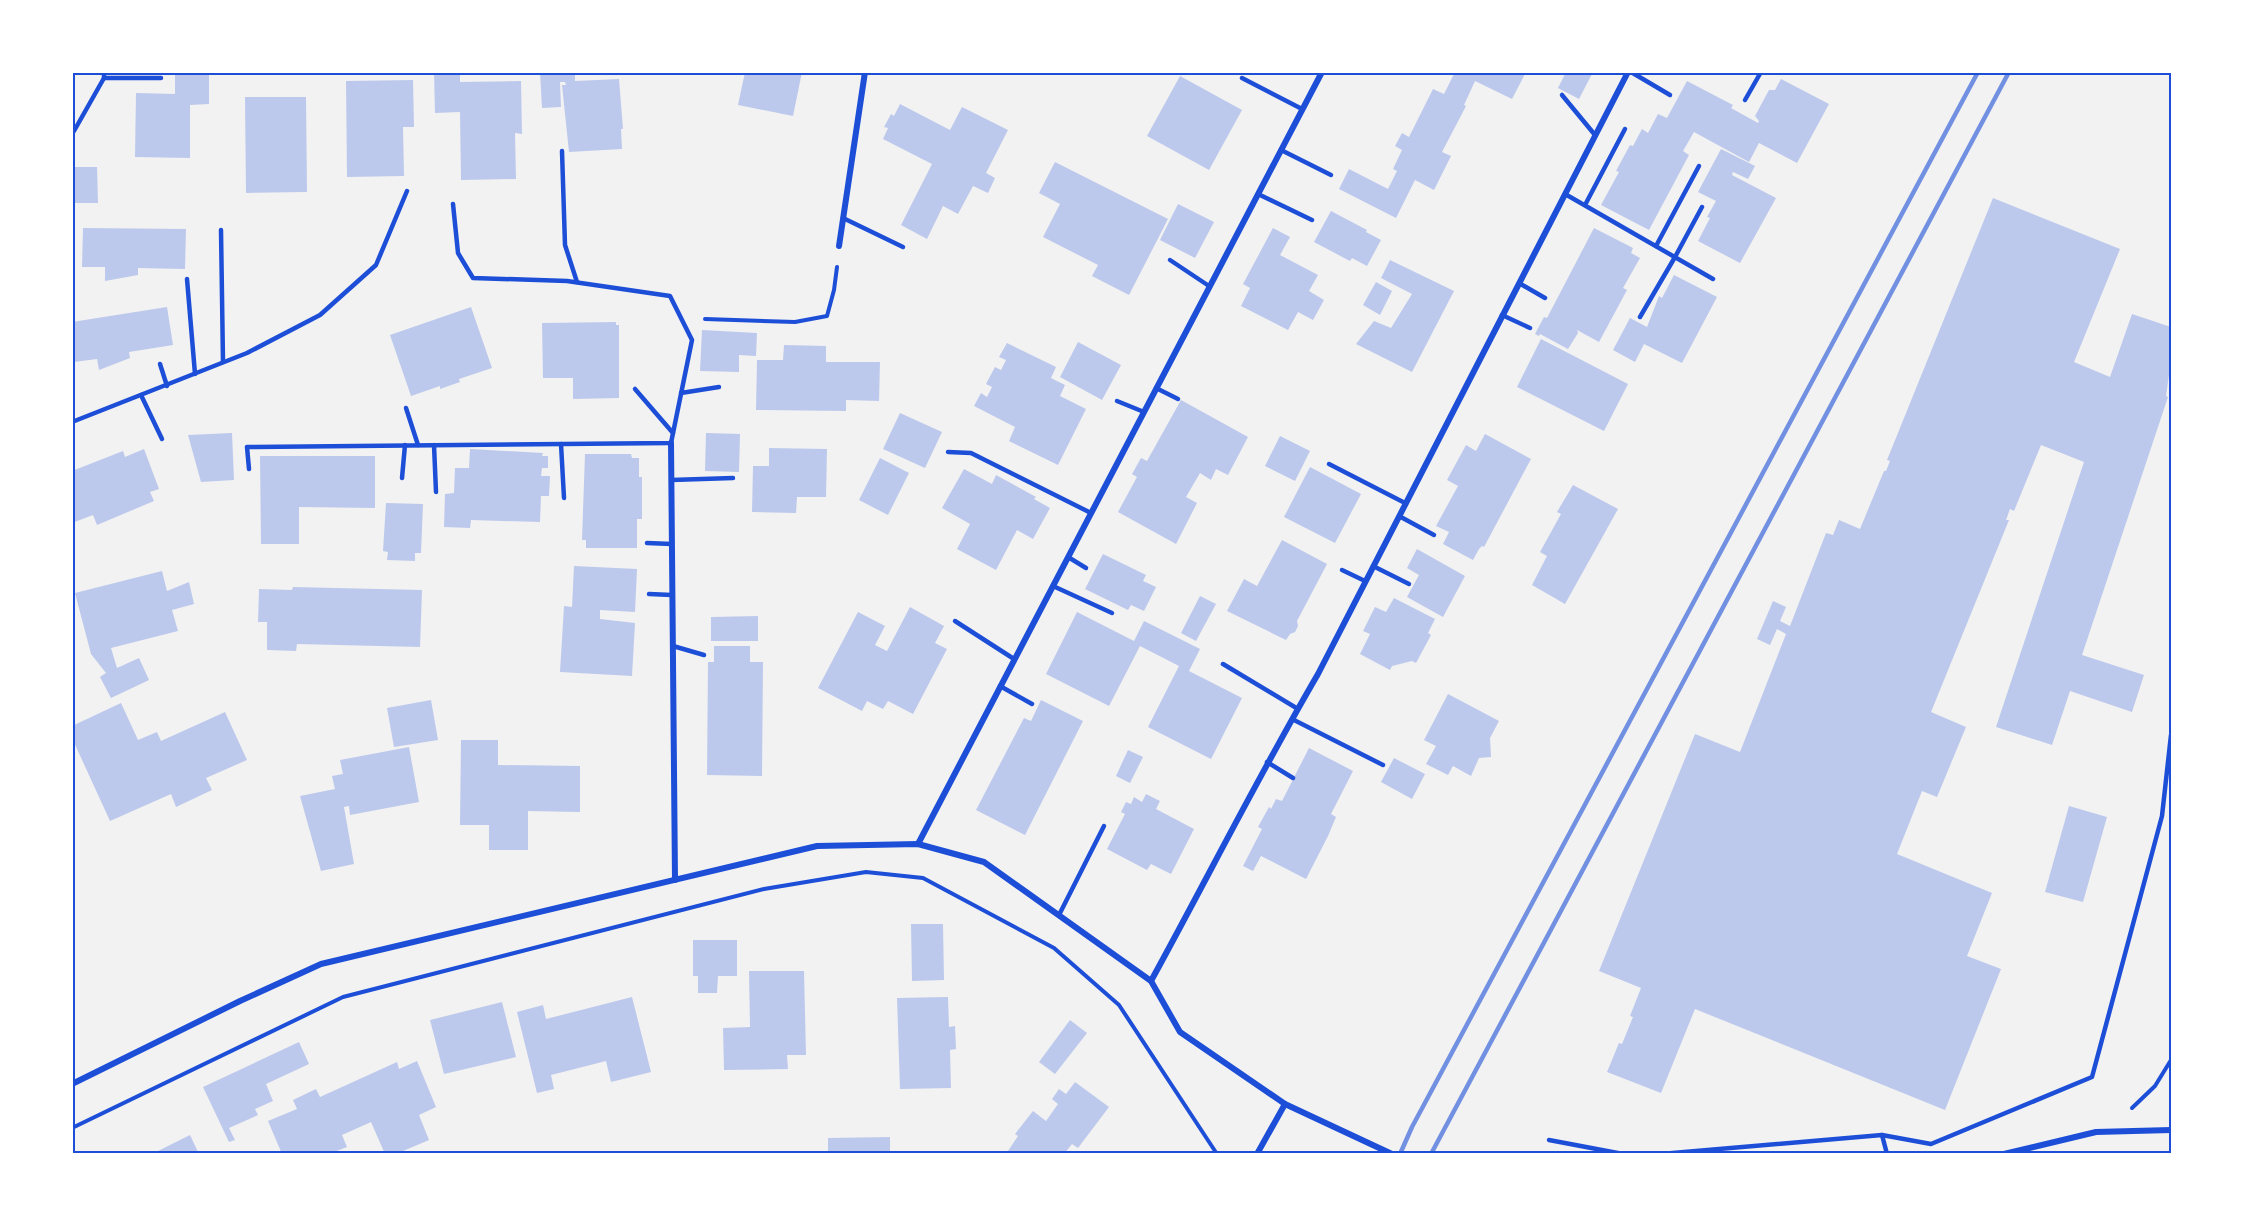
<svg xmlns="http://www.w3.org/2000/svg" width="2243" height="1226" font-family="Roboto,sans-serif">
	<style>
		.building { fill: #bdc9ec }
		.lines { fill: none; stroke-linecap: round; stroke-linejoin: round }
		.path { stroke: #1d4ed8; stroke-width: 4 }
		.service { stroke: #1d4ed8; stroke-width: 4.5 }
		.minor { stroke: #1d4ed8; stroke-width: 6 }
		.rail { stroke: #7290e2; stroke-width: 4.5 }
		.neatline { fill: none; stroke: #1d4ed8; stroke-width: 2 }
	</style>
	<rect width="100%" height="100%" fill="#f2f2f2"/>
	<!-- building -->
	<g class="building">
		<polygon points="175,72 209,72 209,104 190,105 190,158 135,157 136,93 175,94"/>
		<polygon points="434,72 460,72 460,82 521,81 522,134 515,133 516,179 461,180 460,112 435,113"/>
		<polygon points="540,72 575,72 575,81 619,79 623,129 621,129 622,149 569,152 562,85 566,85 565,82 560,82 561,107 542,108"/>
		<polygon points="745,72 802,72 793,116 738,105"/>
		<polygon points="1455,72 1526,72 1512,99 1475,81 1464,105 1466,106 1442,152 1451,156 1434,190 1415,180 1396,218 1339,189 1349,169 1388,189 1397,171 1393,169 1402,150 1395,146 1402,133 1409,137 1433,89 1444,94"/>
		<polygon points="1566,72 1593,72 1579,99 1558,88"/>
		<polygon points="1180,76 1242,110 1209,170 1147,136"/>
		<polygon points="1781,79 1829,104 1797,163 1759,143 1749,162 1694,132 1683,151 1689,155 1649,230 1601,205 1619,172 1616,171 1630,145 1633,146 1642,129 1648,133 1658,114 1667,118 1687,81 1733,105 1731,108 1758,123 1759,121 1755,116 1769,90 1775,90"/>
		<polygon points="413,80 414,127 403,127 404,176 347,177 346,81"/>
		<polygon points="245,97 306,97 307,192 246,193"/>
		<polygon points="900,104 950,130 962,107 1008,130 986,173 995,178 988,193 973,186 958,214 943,206 927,239 901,225 932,164 883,139 888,128 884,127 891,114 894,116"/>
		<polygon points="1721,149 1755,166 1748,179 1733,172 1732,175 1776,198 1740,263 1698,241 1710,218 1707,217 1716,201 1698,192"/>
		<polygon points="1055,162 1168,219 1129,295 1092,276 1098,265 1043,237 1060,204 1039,193"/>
		<polygon points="72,167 97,167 98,203 72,203"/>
		<polygon points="1993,198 2120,249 2074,362 2110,377 2132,314 2171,327 2171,361 2166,396 2168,397 2082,655 2144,675 2132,712 2070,691 2052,745 1996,727 2084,462 2041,445 2014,511 2010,509 2006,520 2009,520 1931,712 1966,727 1937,797 1922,791 1897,854 1992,893 1967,956 2001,969 1945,1110 1695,1009 1661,1093 1607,1072 1619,1043 1622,1044 1633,1017 1630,1016 1641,988 1599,971 1695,734 1740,752 1786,634 1777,629 1770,645 1757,639 1773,601 1786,607 1780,621 1790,626 1826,533 1833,535 1839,520 1860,529 1884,471 1886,471 1890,461 1887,460"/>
		<polygon points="1178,204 1214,222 1195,258 1160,240"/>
		<polygon points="1331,211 1367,230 1366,232 1381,240 1367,266 1352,258 1350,261 1314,242"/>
		<polygon points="83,228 186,229 185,269 138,268 138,275 105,281 105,267 82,267"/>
		<polygon points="1273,228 1290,237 1280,255 1318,275 1309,291 1324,300 1313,320 1298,312 1288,330 1241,306 1250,288 1243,284"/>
		<polygon points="1594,228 1633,248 1631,253 1640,258 1623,288 1627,290 1599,342 1577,330 1578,333 1568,349 1540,334 1539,336 1535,334 1544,317 1547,318"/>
		<polygon points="1390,260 1454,291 1412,372 1356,344 1374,321 1391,328 1412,294 1381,278"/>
		<polygon points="1674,275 1717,297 1682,363 1644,344 1635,362 1613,350 1630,318 1647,327 1659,296 1662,298"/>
		<polygon points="1376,282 1392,291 1380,315 1363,305"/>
		<polygon points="167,307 173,345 129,352 130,358 99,370 97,359 74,362 72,322"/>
		<polygon points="471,307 492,368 459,379 460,382 440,389 440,386 411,396 390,335"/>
		<polygon points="616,322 616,325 619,325 619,398 573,399 573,378 543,378 542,323"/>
		<polygon points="702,330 757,333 756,356 739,355 739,372 700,371"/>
		<polygon points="1541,339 1628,384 1604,431 1517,387"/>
		<polygon points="1078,342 1121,365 1102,400 1060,377"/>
		<polygon points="1007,343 1056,367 1051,378 1065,385 1060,396 1086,409 1058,465 1009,441 1015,427 974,406 981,393 987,397 992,387 986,384 995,367 1001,370 1006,360 999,357"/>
		<polygon points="784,345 826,346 826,362 880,362 879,401 846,400 846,411 756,410 757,360 783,360"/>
		<polygon points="1181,400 1248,437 1228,475 1216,469 1211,480 1200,473 1186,497 1197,503 1176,544 1118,512 1137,477 1132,474 1141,458 1147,461"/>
		<polygon points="900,413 942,432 925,468 883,449"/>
		<polygon points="232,433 234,480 201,482 188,435"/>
		<polygon points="706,433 740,434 739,472 705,471"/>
		<polygon points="1485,434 1531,459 1484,547 1482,546 1479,549 1473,560 1443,544 1449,532 1436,526 1458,486 1447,480 1466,445 1476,451"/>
		<polygon points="1280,436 1310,451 1295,481 1265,466"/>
		<polygon points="769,448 827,449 826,497 797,497 796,513 752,512 753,466 769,466"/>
		<polygon points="144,449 159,489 150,492 154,501 97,525 93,515 72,523 72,471 123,451 125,457"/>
		<polygon points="470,449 543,453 542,456 548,456 548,468 542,468 541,476 550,476 549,496 541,496 540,522 471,520 470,528 444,527 445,494 454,493 455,468 469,468"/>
		<polygon points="585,454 631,454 632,458 639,458 639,477 642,477 642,519 637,519 637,548 586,548 586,540 582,540"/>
		<polygon points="260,456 375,456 375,508 299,507 299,544 261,544"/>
		<polygon points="880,458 909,473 888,515 859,500"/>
		<polygon points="1310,467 1361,494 1335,543 1284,517"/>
		<polygon points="964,469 992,484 996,475 1036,497 1034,499 1050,508 1033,539 1017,530 996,570 957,549 970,524 942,508"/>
		<polygon points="1573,485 1618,509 1565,604 1532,585 1547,556 1540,552 1561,514 1557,512"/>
		<polygon points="386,503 423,504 421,553 415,553 415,561 387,560 388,552 383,551"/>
		<polygon points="1282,540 1327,564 1297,621 1298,626 1295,632 1290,634 1286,640 1227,611 1244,579 1257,586"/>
		<polygon points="1417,549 1465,576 1443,617 1407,597 1419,575 1407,568"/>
		<polygon points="1103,554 1146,575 1143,581 1156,587 1144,611 1131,605 1128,610 1085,589"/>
		<polygon points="574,566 637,569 635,612 600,610 600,619 635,623 632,676 560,672 564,606 572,607"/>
		<polygon points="162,571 167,591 189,582 194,604 172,610 178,631 111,648 117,668 139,658 149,680 111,698 100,677 106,673 91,654 75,593"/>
		<polygon points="293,587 422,590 420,647 297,644 296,651 267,650 267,622 258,622 259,589 292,590"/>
		<polygon points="1200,596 1216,604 1196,641 1181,633"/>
		<polygon points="1394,598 1435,619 1428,633 1431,635 1416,663 1412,661 1392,666 1390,670 1360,654 1370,634 1363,631 1375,607 1386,612"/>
		<polygon points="910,607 944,626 935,643 947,649 913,714 888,701 883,709 867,701 862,711 818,688 858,612 885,626 875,645 887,651"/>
		<polygon points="1077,612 1134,641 1144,621 1200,649 1189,671 1242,698 1211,759 1148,727 1179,666 1140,646 1109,706 1046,674"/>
		<polygon points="758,616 758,641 711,641 711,617"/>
		<polygon points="714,646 750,646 750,662 763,662 762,776 707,775 708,662 714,662"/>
		<polygon points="1448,694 1499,721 1490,738 1491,757 1479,758 1471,776 1453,766 1448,775 1426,764 1436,746 1424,740"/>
		<polygon points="431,700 438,740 394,747 387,708"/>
		<polygon points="1041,700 1083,721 1025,835 976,810 1024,718 1031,721"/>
		<polygon points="121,703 138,740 157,732 161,741 225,712 247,760 206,778 212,790 176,807 171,794 110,821 72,738 72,726"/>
		<polygon points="461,740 498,740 498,765 580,766 580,812 528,811 528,850 489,850 489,825 460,825"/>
		<polygon points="409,747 419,802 350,815 349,806 344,807 354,864 321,871 300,796 335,789 332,776 343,774 340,760"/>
		<polygon points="1309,748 1353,771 1331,814 1336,817 1328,836 1306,879 1261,856 1253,871 1243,866 1262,829 1258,827 1269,807 1271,809 1276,799 1282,801"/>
		<polygon points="1128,750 1143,757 1130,783 1116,776"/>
		<polygon points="1394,758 1425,774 1412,799 1381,782"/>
		<polygon points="1146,794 1160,801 1156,809 1194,829 1171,874 1151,864 1147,870 1107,849 1125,814 1121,812 1126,802 1131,804 1134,797 1142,802"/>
		<polygon points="2069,806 2107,817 2083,902 2045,892"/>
		<polygon points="911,924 943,924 944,980 912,981"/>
		<polygon points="693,940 737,940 737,976 718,976 717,993 698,993 698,976 693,976"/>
		<polygon points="749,971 804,971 806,1055 787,1055 788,1069 724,1070 723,1028 750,1027"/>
		<polygon points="632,997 651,1072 611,1082 606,1061 551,1075 554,1089 537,1093 517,1012 543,1005 546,1019"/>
		<polygon points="948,997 949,1027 955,1026 956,1049 950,1050 951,1088 900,1089 897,998"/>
		<polygon points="502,1002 516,1057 444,1074 430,1020"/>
		<polygon points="1070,1020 1087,1033 1055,1074 1039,1062"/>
		<polygon points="299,1042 309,1064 266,1084 273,1101 255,1109 258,1115 229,1128 235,1140 229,1142 203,1087"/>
		<polygon points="417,1061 436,1107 419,1115 429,1140 396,1154 385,1154 371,1122 342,1135 347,1147 329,1154 282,1154 268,1121 297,1109 293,1100 316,1089 320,1097 397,1062 399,1069"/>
		<polygon points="1075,1082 1109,1107 1078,1148 1072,1144 1064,1154 1006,1154 1018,1136 1015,1134 1033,1111 1046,1121 1058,1104 1052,1099 1059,1089 1066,1094"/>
		<polygon points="190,1135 199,1154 160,1154 158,1151"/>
		<polygon points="890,1137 890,1154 828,1154 828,1138"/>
	</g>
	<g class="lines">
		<!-- path -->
		<g class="path">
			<polyline points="705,319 795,322 827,316 834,290 837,267"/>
			<polyline points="2132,1108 2155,1086 2171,1060"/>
			<polyline points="72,1128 343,997 764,889 866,872 923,878 1054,948 1119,1005 1217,1154"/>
		</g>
		<!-- service -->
		<g class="service">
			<polyline points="104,72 104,78 161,78"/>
			<polyline points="1631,72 1670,95"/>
			<polyline points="1242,78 1302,109"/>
			<polyline points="1562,95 1595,135"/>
			<polyline points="1745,100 1761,72"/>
			<polyline points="74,131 104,78"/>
			<polyline points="1281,150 1331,175"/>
			<polyline points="562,151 565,245 577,282"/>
			<polyline points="1258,194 1312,220"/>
			<polyline points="1565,194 1713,279"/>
			<polyline points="1585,205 1625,129"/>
			<polyline points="843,218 903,247"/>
			<polyline points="221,230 223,362"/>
			<polyline points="1656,246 1699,166"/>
			<polyline points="1170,260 1209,286"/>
			<polyline points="187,279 195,374"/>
			<polyline points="1519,283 1545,298"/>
			<polyline points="1502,315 1530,328"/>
			<polyline points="1640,317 1675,257 1702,207"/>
			<polyline points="160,364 167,386"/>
			<polyline points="1156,388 1178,399"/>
			<polyline points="635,389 673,433"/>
			<polyline points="681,393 719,387"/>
			<polyline points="141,395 162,439"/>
			<polyline points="1117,401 1144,412"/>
			<polyline points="406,408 418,445"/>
			<polyline points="72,422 247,353 320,315 376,265 407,191"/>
			<polyline points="561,444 564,498"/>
			<polyline points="434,445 436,492"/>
			<polyline points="948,452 971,453 1091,513"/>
			<polyline points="1329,464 1405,503"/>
			<polyline points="249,469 247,447 671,443 692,340 670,296 567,281 473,278 458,253 453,204"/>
			<polyline points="402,478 405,445"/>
			<polyline points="671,480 733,478"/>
			<polyline points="1399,516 1434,535"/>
			<polyline points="647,543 672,544"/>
			<polyline points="1068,557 1086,568"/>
			<polyline points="1373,566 1409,584"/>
			<polyline points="1342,570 1365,581"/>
			<polyline points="1053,586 1112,613"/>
			<polyline points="649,594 672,595"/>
			<polyline points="955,621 1014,659"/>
			<polyline points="673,646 704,655"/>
			<polyline points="1223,664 1298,709"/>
			<polyline points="1000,686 1032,704"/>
			<polyline points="1292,719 1383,765"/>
			<polyline points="1267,762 1293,778"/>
			<polyline points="1059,915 1104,826"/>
			<polyline points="1882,1135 1931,1144 2092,1077 2162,816 2171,735"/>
			<polyline points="1549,1140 1623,1154"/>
			<polyline points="1661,1154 1882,1135 1887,1154"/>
		</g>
		<!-- minor -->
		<g class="minor">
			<polyline points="839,246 865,72"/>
			<polyline points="671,443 675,880"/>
			<polyline points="918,844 1322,72"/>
			<path d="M1151,981C1207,879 1259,775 1318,674L1628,72"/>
			<polyline points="72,1084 240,1001 321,964 817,846 918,844 984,862 1151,981 1180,1032 1285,1104 1392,1154"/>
			<polyline points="1257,1154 1285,1104"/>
			<polyline points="2004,1154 2096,1132 2171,1130"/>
		</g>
		<!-- rail -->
		<g class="rail">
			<polyline points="1400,1154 1412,1127 1978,72"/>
			<polyline points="1431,1154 2009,72"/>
		</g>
	</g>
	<!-- border -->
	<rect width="2243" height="1226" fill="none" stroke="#ffffff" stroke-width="147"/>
	<rect x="74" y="74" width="2096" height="1078" class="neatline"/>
</svg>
